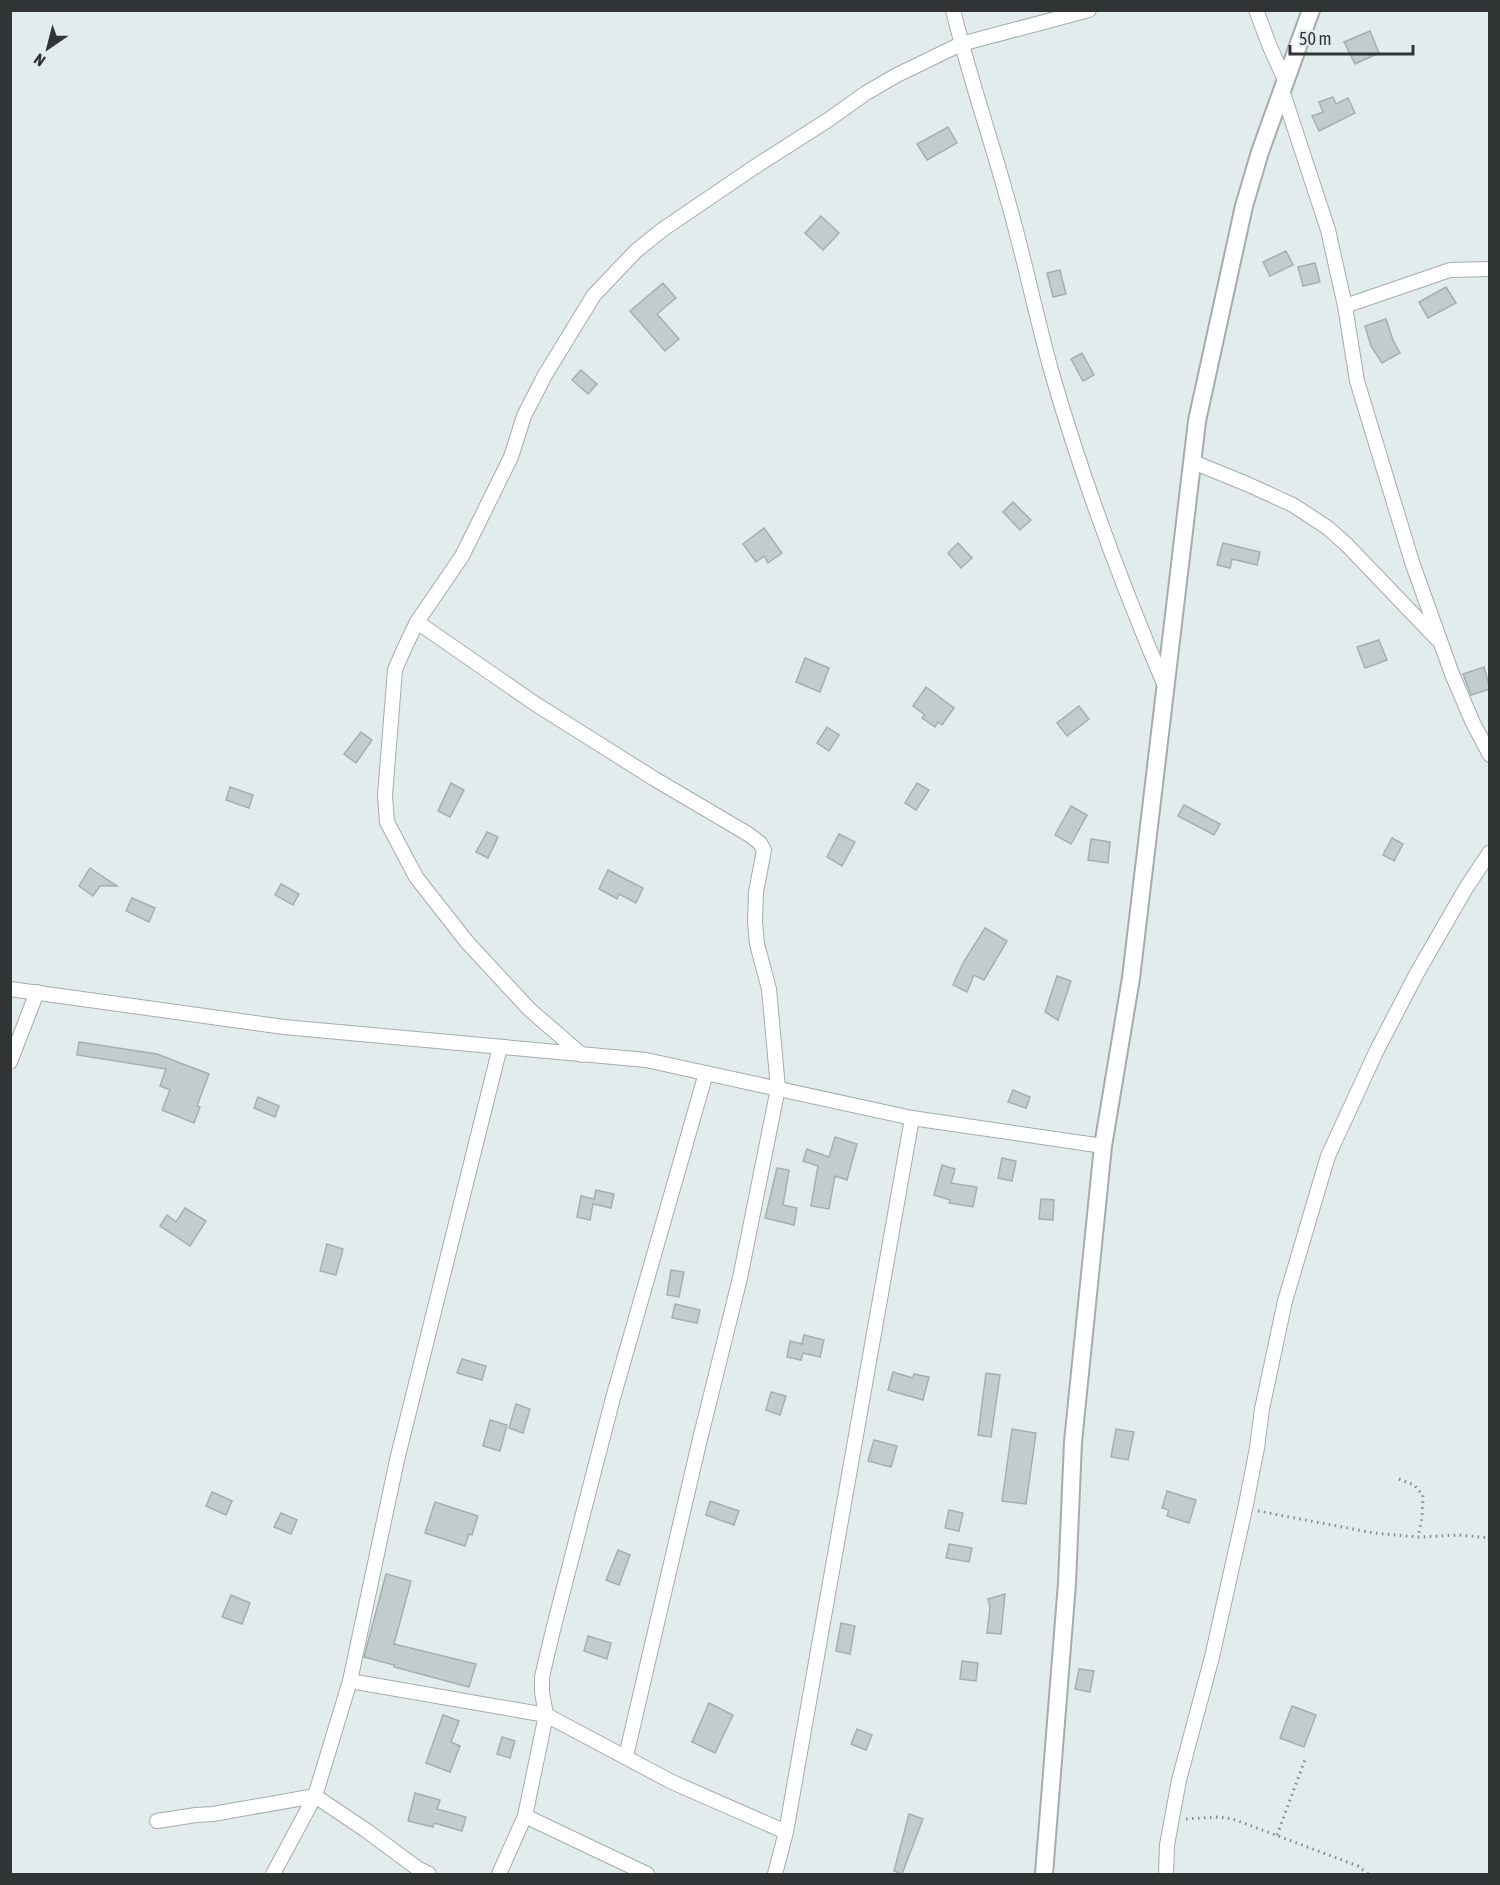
<svg xmlns="http://www.w3.org/2000/svg" width="1500" height="1885" font-family="'Asap Condensed',sans-serif">
	<style>
		.building { fill: #c2cccc; stroke: #a5afaf; stroke-width: 1.5 }
		.lines { fill: none; stroke-linecap: round; stroke-linejoin: round }
		.minor-casing { stroke: #a3adad; stroke-width: 16 }
		.tertiary-casing { stroke: #a3adad; stroke-width: 20 }
		.path { stroke: #828989; stroke-width: 3; stroke-dasharray: 1.5 4.5; stroke-linecap: butt }
		.minor { stroke: #fff; stroke-width: 14 }
		.tertiary { stroke: #fff; stroke-width: 16 }
	</style>
	<rect width="100%" height="100%" fill="#e2eced"/>
	<!-- building -->
	<g class="building">
		<polygon points="1370,31 1379,53 1355,64 1344,42"/>
		<polygon points="1333,97 1336,104 1348,98 1355,113 1319,131 1312,116 1323,112 1319,102"/>
		<polygon points="948,127 957,143 927,160 917,144"/>
		<polygon points="821,216 839,233 823,250 805,233"/>
		<polygon points="1286,251 1293,265 1270,276 1263,262"/>
		<polygon points="1315,263 1320,282 1303,286 1298,267"/>
		<polygon points="1060,270 1066,294 1053,297 1047,273"/>
		<polygon points="663,283 676,298 657,314 679,339 665,351 630,311"/>
		<polygon points="1446,287 1456,303 1428,318 1419,302"/>
		<polygon points="1386,319 1393,340 1400,353 1382,363 1371,346 1365,326"/>
		<polygon points="1082,353 1094,375 1083,381 1071,359"/>
		<polygon points="581,370 597,384 588,394 572,380"/>
		<polygon points="1013,502 1031,520 1020,530 1003,512"/>
		<polygon points="764,528 782,553 768,563 764,556 756,562 743,544"/>
		<polygon points="958,543 972,558 961,568 948,553"/>
		<polygon points="1223,543 1260,552 1257,565 1232,559 1230,568 1217,565"/>
		<polygon points="1379,640 1387,660 1365,668 1357,647"/>
		<polygon points="805,658 829,668 820,692 796,682"/>
		<polygon points="1484,667 1490,689 1471,695 1463,674"/>
		<polygon points="926,687 954,708 942,725 938,722 935,727 922,718 925,715 913,706"/>
		<polygon points="1079,706 1089,719 1067,736 1057,723"/>
		<polygon points="827,727 839,735 829,751 817,743"/>
		<polygon points="361,732 372,740 356,763 344,754"/>
		<polygon points="451,783 464,790 450,817 438,811"/>
		<polygon points="917,783 929,790 916,810 905,803"/>
		<polygon points="230,787 253,795 249,808 226,800"/>
		<polygon points="1184,805 1220,824 1214,835 1178,816"/>
		<polygon points="1071,806 1087,815 1071,844 1055,835"/>
		<polygon points="487,832 498,837 488,858 476,852"/>
		<polygon points="839,834 855,842 842,866 827,857"/>
		<polygon points="1392,838 1403,844 1394,861 1383,855"/>
		<polygon points="1091,839 1110,842 1108,863 1088,860"/>
		<polygon points="90,868 117,886 100,886 93,896 79,886"/>
		<polygon points="608,870 643,888 636,903 619,894 617,899 599,889"/>
		<polygon points="281,884 299,894 293,905 275,895"/>
		<polygon points="132,898 155,908 149,922 126,911"/>
		<polygon points="985,928 1007,941 984,980 974,975 967,992 953,985 963,963"/>
		<polygon points="1057,976 1071,981 1058,1020 1045,1012"/>
		<polygon points="79,1042 157,1054 209,1074 197,1106 200,1107 194,1123 162,1110 170,1090 160,1086 166,1069 77,1055"/>
		<polygon points="1013,1090 1030,1097 1026,1108 1008,1102"/>
		<polygon points="258,1097 279,1106 275,1117 254,1108"/>
		<polygon points="835,1137 857,1144 848,1176 847,1180 835,1176 829,1209 811,1206 818,1166 803,1161 807,1149 829,1157"/>
		<polygon points="1002,1158 1016,1161 1012,1181 998,1178"/>
		<polygon points="942,1165 955,1169 951,1183 977,1187 973,1207 949,1203 950,1200 934,1195"/>
		<polygon points="777,1168 789,1170 783,1205 797,1208 794,1225 765,1218"/>
		<polygon points="596,1190 614,1194 611,1208 593,1204 590,1220 577,1217 581,1196 594,1199"/>
		<polygon points="1041,1199 1054,1200 1053,1220 1039,1219"/>
		<polygon points="185,1208 206,1221 190,1246 160,1226 167,1215 176,1222"/>
		<polygon points="327,1244 343,1249 336,1275 320,1271"/>
		<polygon points="671,1270 684,1272 679,1297 667,1295"/>
		<polygon points="675,1304 700,1310 697,1323 672,1318"/>
		<polygon points="804,1335 824,1340 820,1357 803,1353 801,1360 787,1357 790,1341 802,1344"/>
		<polygon points="462,1359 486,1366 482,1380 457,1373"/>
		<polygon points="893,1372 913,1378 914,1374 929,1377 923,1400 888,1390"/>
		<polygon points="986,1373 1000,1375 991,1437 978,1435"/>
		<polygon points="771,1392 786,1396 780,1415 766,1410"/>
		<polygon points="516,1404 530,1409 523,1433 509,1428"/>
		<polygon points="490,1420 507,1425 500,1451 483,1446"/>
		<polygon points="1012,1429 1036,1433 1026,1504 1002,1501"/>
		<polygon points="1116,1429 1134,1432 1128,1460 1111,1457"/>
		<polygon points="874,1440 897,1446 891,1467 868,1461"/>
		<polygon points="1167,1491 1196,1500 1189,1523 1167,1516 1169,1510 1162,1508"/>
		<polygon points="212,1492 232,1501 226,1515 206,1506"/>
		<polygon points="710,1501 739,1511 734,1525 706,1515"/>
		<polygon points="435,1502 478,1516 472,1535 469,1534 465,1546 425,1533"/>
		<polygon points="949,1510 963,1513 959,1531 945,1528"/>
		<polygon points="281,1513 297,1520 291,1534 274,1527"/>
		<polygon points="949,1544 972,1548 969,1562 946,1558"/>
		<polygon points="618,1550 630,1555 619,1585 606,1580"/>
		<polygon points="386,1574 411,1581 394,1644 476,1664 469,1687 394,1667 394,1665 364,1657"/>
		<polygon points="1005,1594 1001,1634 987,1633 990,1607 988,1599"/>
		<polygon points="231,1595 250,1603 242,1624 222,1617"/>
		<polygon points="841,1623 855,1626 850,1654 836,1651"/>
		<polygon points="588,1636 611,1643 607,1659 584,1651"/>
		<polygon points="962,1661 978,1663 976,1681 960,1679"/>
		<polygon points="1079,1669 1094,1671 1090,1692 1075,1689"/>
		<polygon points="709,1703 733,1715 715,1753 692,1742"/>
		<polygon points="1292,1706 1316,1715 1304,1747 1280,1738"/>
		<polygon points="443,1715 459,1721 451,1742 460,1746 450,1772 426,1763"/>
		<polygon points="857,1729 872,1735 866,1750 851,1744"/>
		<polygon points="502,1737 515,1741 510,1758 497,1754"/>
		<polygon points="415,1793 440,1800 437,1809 466,1817 462,1831 434,1823 433,1827 408,1821"/>
		<polygon points="909,1814 923,1819 902,1874 894,1871"/>
	</g>
	<g class="lines">
		<defs>
			<g id="minor">
				<path d="M953,10C968,72 989,133 1006,194C1023,252 1035,312 1051,370C1082,478 1121,583 1165,686"/>
				<polyline points="1256,10 1270,47 1285,80"/>
				<polyline points="1282,90 1328,230 1345,306 1357,381 1412,562 1452,674 1473,723 1490,755"/>
				<polyline points="1345,306 1450,270 1490,269"/>
				<polyline points="1193,462 1247,484 1293,505 1328,528 1347,545 1437,639"/>
				<polyline points="417,622 534,703 653,778 748,834 760,843 764,850 756,892 755,922 757,944 769,989 778,1088 740,1278 700,1439 626,1756"/>
				<polyline points="10,989 284,1027 646,1060 912,1118 1103,1146"/>
				<polyline points="582,1055 529,1009 467,942 416,877 387,822 385,795 395,670 404,649 417,622 462,556 511,457 524,416 545,375 594,295 636,251 662,230 753,168 828,120 866,93 897,75 961,44 1089,10"/>
				<polyline points="10,1062 37,992"/>
				<polyline points="350,1681 546,1715 672,1782 786,1832"/>
				<polyline points="525,1816 647,1874"/>
				<polyline points="157,1821 196,1815 213,1814 315,1796 367,1831 417,1868 429,1874"/>
				<polyline points="273,1874 315,1796 350,1681 397,1460 500,1047"/>
				<polyline points="499,1874 525,1816 546,1715 542,1692 542,1677 553,1630 613,1398 706,1073"/>
				<polyline points="775,1874 786,1832 912,1118"/>
				<polyline points="1166,1874 1167,1845 1179,1780 1212,1657 1245,1509 1257,1448 1262,1409 1285,1301 1328,1156 1377,1050 1417,973 1466,888 1490,852"/>
			</g>
			<polyline id="tertiary" points="1044,1874 1067,1583 1073,1442 1103,1146 1131,978 1197,421 1244,206 1260,152 1311,10"/>
		</defs>
		<!-- minor casing -->
		<use href="#minor" class="minor-casing"/>
		<!-- tertiary casing -->
		<use href="#tertiary" class="tertiary-casing"/>
		<!-- path -->
		<g class="path">
			<polyline points="1399,1479 1414,1485 1423,1495 1422,1518 1418,1537"/>
			<polyline points="1258,1511 1374,1533 1418,1537 1459,1535 1490,1538"/>
			<polyline points="1186,1819 1218,1817 1233,1819 1358,1866 1368,1874"/>
			<polyline points="1277,1835 1306,1757"/>
		</g>
		<!-- minor -->
		<use href="#minor" class="minor"/>
		<!-- tertiary -->
		<use href="#tertiary" class="tertiary"/>
	</g>
	<!-- border -->
	<rect width="1500" height="1885" fill="none" stroke="#303434" stroke-width="24"/>
	<!-- north arrow -->
	<g transform="translate(48 48) rotate(215)" stroke="#e2eced" stroke-width="4.5" paint-order="stroke">
	<path d="M0-4.5L10 22L0 15L-10 22Z" fill="#303434"/>
	<text y="-9" font-size="16" font-weight="bold" text-anchor="middle" fill="#303434">N</text>
	</g>
	<!-- scale -->
	<path d="M1290 45v9h123v-9" fill="none" stroke="#303434" stroke-width="3"/>
	<text x="1299" y="45" font-size="18" fill="#303434" stroke="#e2eced" stroke-width="4.5" paint-order="stroke">50 m</text>
</svg>
